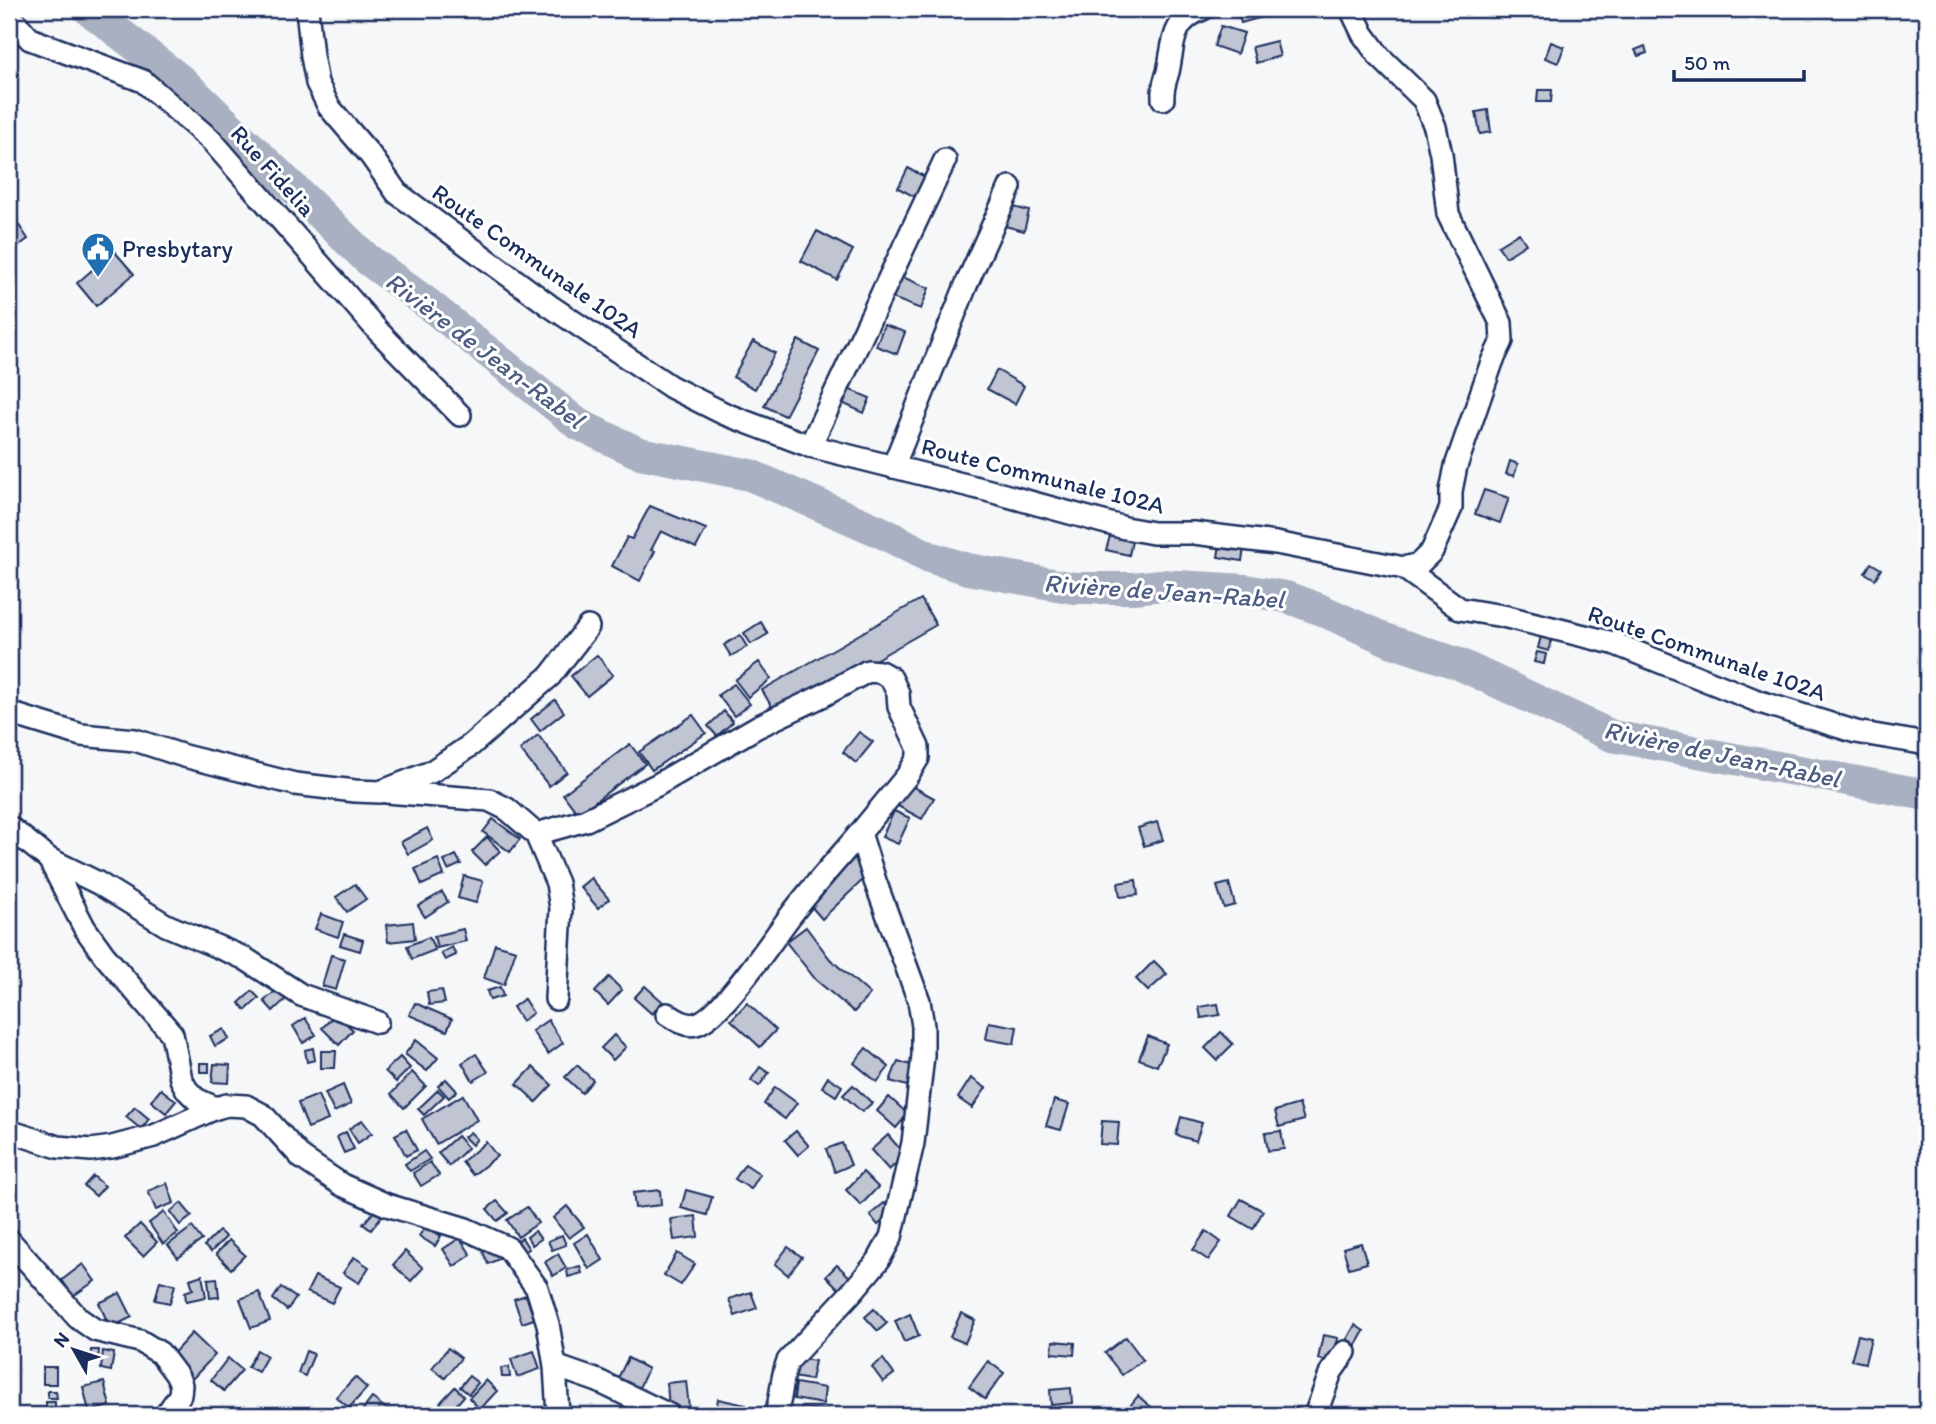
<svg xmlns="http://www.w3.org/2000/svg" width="1936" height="1424" font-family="Itim,sans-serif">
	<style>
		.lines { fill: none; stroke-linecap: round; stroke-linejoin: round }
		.river { stroke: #a9b0c1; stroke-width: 32 }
		.building { fill: #c0c4d3; stroke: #1b2f5e; stroke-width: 2 }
		.minor-casing { stroke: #1b2f5e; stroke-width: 26 }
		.minor { stroke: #fff; stroke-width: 21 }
		.labels { text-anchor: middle; stroke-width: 6; stroke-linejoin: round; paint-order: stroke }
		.street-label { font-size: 24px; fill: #1b2f5e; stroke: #fff }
		.poi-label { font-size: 24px; fill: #1b2f5e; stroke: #fff; text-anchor: start }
		.water-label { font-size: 26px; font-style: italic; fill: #4d5c81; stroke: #fff }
	</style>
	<rect width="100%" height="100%" fill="#f6f7f9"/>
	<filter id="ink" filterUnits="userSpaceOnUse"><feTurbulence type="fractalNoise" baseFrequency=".0143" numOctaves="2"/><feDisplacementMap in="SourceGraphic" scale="14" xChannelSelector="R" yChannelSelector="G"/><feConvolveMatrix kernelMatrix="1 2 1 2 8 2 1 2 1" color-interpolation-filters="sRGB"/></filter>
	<g filter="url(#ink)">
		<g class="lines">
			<!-- river -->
			<polyline class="river" points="88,9 183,82 367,259 428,304 578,424 639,453 750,475 881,532 929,557 968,569 1074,588 1134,588 1161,585 1245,590 1286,597 1319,609 1390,641 1459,664 1612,736 1927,795"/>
		</g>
		<!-- building -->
		<g class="building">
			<polygon points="1237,9 1264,9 1266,16 1241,23"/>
			<polygon points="1221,26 1244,33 1237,54 1214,46"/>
			<polygon points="1276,41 1280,56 1256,63 1252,47"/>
			<polygon points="1551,42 1564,47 1558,63 1545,58"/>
			<polygon points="1645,46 1647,53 1638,56 1635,50"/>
			<polygon points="1538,90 1552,90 1551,102 1537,102"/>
			<polygon points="1488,110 1491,132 1480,134 1476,112"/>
			<polygon points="908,168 931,180 921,200 898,188"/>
			<polygon points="1010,206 1029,211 1024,231 1005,226"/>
			<polygon points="9,210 28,239 9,253"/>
			<polygon points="817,231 853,250 837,280 801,261"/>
			<polygon points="1519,233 1526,244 1506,257 1498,246"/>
			<polygon points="114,251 134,274 96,306 77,283"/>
			<polygon points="900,276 929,288 921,309 892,298"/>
			<polygon points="884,325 905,332 897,354 876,346"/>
			<polygon points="798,340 819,351 785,416 764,406"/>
			<polygon points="753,341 775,353 755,389 733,377"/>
			<polygon points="997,370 1024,386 1015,404 987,389"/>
			<polygon points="848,389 870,398 864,413 842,403"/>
			<polygon points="1510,461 1518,464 1514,476 1506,474"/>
			<polygon points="1484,490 1509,498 1500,523 1475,514"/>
			<polygon points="650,506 706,529 696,548 661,531 651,550 655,551 640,581 612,566 627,537 632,539"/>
			<polygon points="1110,536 1132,541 1129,555 1106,550"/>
			<polygon points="1220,544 1244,548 1242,561 1218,557"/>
			<polygon points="1871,563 1881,569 1875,579 1865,573"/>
			<polygon points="921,599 936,625 777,716 762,690"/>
			<polygon points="761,622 768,634 751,644 744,633"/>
			<polygon points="740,635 747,647 731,656 724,645"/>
			<polygon points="1541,636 1552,639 1549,651 1538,648"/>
			<polygon points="1537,652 1546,654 1544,664 1534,662"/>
			<polygon points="597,655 613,675 587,696 571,676"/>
			<polygon points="759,662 771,679 748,697 735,680"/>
			<polygon points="734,684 750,704 734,716 718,695"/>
			<polygon points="555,700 564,712 540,731 531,719"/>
			<polygon points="724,711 733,722 717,736 708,726"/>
			<polygon points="693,715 706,733 652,770 639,752"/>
			<polygon points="859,732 873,742 856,763 843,752"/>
			<polygon points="538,735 567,772 549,786 520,750"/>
			<polygon points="630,744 645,764 578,814 563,794"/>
			<polygon points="908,784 934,798 922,819 896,805"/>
			<polygon points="894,811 910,818 898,844 882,837"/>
			<polygon points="493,819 520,839 510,852 483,832"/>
			<polygon points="1157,822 1163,840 1144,846 1138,828"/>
			<polygon points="427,828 433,840 408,854 401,842"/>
			<polygon points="487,837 500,851 485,865 472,852"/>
			<polygon points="862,851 867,876 822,919 809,904 818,892"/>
			<polygon points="456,855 461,864 448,870 444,861"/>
			<polygon points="438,859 444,875 422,885 415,869"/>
			<polygon points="464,876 483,881 476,903 458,898"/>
			<polygon points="591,878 609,899 598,908 580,887"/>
			<polygon points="1136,880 1138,895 1120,897 1118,883"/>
			<polygon points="1229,883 1235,905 1224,908 1217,886"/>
			<polygon points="355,884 366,899 347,912 336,897"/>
			<polygon points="442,892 448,902 425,917 418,906"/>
			<polygon points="321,914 343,922 338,937 315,929"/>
			<polygon points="413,922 415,939 388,942 386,925"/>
			<polygon points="806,927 830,959 870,994 854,1012 816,980 786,942"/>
			<polygon points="463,929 466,941 437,948 434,936"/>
			<polygon points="344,934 363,940 360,951 340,945"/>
			<polygon points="429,937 435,950 412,959 407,946"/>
			<polygon points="495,944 516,950 504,985 484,978"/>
			<polygon points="452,947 456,955 445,960 441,953"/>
			<polygon points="331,955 345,959 336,990 322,986"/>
			<polygon points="1154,961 1167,974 1148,991 1136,979"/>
			<polygon points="609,977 622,990 608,1005 595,992"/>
			<polygon points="645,986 663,1002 652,1014 634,998"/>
			<polygon points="500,987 503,996 490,1000 487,991"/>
			<polygon points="279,988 288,997 273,1011 264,1001"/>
			<polygon points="442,990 445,1003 429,1005 427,992"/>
			<polygon points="252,991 259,998 246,1010 239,1003"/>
			<polygon points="524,999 533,1013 522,1021 513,1007"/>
			<polygon points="415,1003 452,1019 447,1031 409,1015"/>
			<polygon points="747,1003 776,1030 760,1047 731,1020"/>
			<polygon points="1218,1004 1220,1015 1201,1018 1199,1007"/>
			<polygon points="336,1014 353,1030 339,1045 322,1028"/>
			<polygon points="305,1018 316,1035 303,1043 293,1026"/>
			<polygon points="548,1020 563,1043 548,1054 532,1031"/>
			<polygon points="989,1022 1017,1027 1014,1044 986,1039"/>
			<polygon points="224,1029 229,1039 215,1046 210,1036"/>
			<polygon points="1221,1032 1233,1044 1217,1060 1205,1048"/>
			<polygon points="614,1035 626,1047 613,1060 601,1048"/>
			<polygon points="1148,1036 1167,1044 1157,1066 1139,1059"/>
			<polygon points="416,1040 438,1058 427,1071 405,1054"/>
			<polygon points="313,1048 315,1060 307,1062 305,1050"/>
			<polygon points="866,1048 889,1067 877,1082 854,1063"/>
			<polygon points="321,1051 336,1051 335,1068 321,1068"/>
			<polygon points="476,1054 488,1072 473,1081 462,1063"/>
			<polygon points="400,1057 410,1068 396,1082 385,1071"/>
			<polygon points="898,1061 914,1066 907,1086 890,1081"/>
			<rect x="200" y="1063" width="9" height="9"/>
			<polygon points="214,1064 230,1065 229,1083 212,1082"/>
			<polygon points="577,1065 593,1080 582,1093 565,1077"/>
			<polygon points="533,1067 552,1085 536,1102 517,1084"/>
			<polygon points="760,1067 769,1073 759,1086 751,1080"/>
			<polygon points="412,1072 426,1086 404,1108 391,1094"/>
			<polygon points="828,1077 842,1086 836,1096 822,1087"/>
			<polygon points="971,1078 986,1088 972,1108 958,1098"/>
			<polygon points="446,1079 457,1091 449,1098 438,1086"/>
			<polygon points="343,1085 351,1104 334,1112 325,1093"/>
			<polygon points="853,1085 872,1103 862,1112 843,1095"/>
			<polygon points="775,1087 797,1103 785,1119 764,1104"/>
			<polygon points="161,1089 176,1101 166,1113 151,1101"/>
			<polygon points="438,1090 444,1096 424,1115 418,1109"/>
			<polygon points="318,1095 328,1120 308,1128 298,1103"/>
			<polygon points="463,1095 477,1120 436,1144 422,1119"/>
			<polygon points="889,1097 908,1114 896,1128 877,1111"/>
			<polygon points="1054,1100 1069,1104 1061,1130 1046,1126"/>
			<polygon points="1299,1104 1304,1120 1279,1127 1275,1111"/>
			<polygon points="135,1107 149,1119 141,1129 126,1117"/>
			<polygon points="1181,1117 1202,1123 1196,1141 1176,1135"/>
			<polygon points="362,1120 372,1133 358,1143 349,1129"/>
			<polygon points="1102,1121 1119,1122 1117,1145 1100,1144"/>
			<polygon points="406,1129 417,1150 406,1156 395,1135"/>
			<polygon points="796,1131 809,1146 798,1155 785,1140"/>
			<polygon points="1281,1131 1284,1149 1268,1151 1265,1133"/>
			<polygon points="346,1132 354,1149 344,1153 337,1137"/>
			<polygon points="470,1132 477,1139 472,1145 464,1137"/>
			<polygon points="888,1135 905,1155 889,1170 871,1150"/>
			<polygon points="457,1136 468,1148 449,1166 438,1153"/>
			<polygon points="486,1142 497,1156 473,1175 462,1162"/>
			<polygon points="842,1143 851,1165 835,1172 826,1149"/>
			<polygon points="424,1151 430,1159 410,1171 405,1164"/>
			<polygon points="430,1162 439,1175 421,1186 413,1173"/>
			<polygon points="745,1164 760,1174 751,1189 735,1179"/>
			<polygon points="863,1172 878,1187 861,1205 846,1190"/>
			<polygon points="93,1176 105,1186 96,1196 84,1186"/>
			<polygon points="167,1183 174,1203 156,1210 148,1191"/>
			<polygon points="660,1190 661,1205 635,1208 633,1193"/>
			<polygon points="686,1190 712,1197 707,1215 681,1208"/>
			<polygon points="1241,1199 1263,1211 1253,1229 1231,1216"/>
			<polygon points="497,1201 508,1213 497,1221 487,1209"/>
			<polygon points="181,1203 192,1216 180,1225 170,1212"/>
			<polygon points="884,1203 893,1212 878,1225 870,1215"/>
			<polygon points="567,1206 584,1227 569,1238 553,1218"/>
			<polygon points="527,1207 538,1223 518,1237 507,1220"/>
			<polygon points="376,1209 383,1214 371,1230 363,1224"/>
			<polygon points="164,1212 178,1233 163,1244 149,1223"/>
			<polygon points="696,1216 698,1237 674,1240 671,1219"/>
			<polygon points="140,1224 157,1242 143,1256 125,1238"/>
			<polygon points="426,1226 441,1236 435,1246 419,1236"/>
			<polygon points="192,1227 202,1240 178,1258 168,1245"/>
			<polygon points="219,1231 226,1237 211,1252 204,1246"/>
			<polygon points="535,1231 541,1239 532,1245 527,1237"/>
			<polygon points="1206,1231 1221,1242 1208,1260 1193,1250"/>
			<polygon points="588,1234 603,1260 589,1269 574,1243"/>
			<polygon points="562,1235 566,1245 552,1250 548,1241"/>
			<polygon points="460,1238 471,1255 454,1266 443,1249"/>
			<polygon points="522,1238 529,1249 521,1254 515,1243"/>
			<polygon points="229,1240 245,1255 231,1269 216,1254"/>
			<polygon points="1361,1243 1367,1263 1349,1268 1343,1248"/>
			<polygon points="495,1246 501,1258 488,1264 483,1252"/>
			<polygon points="788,1247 802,1257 788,1275 775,1264"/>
			<polygon points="405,1251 423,1268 411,1281 393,1265"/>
			<polygon points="677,1253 695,1264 681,1285 664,1275"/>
			<polygon points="558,1254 566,1268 553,1276 545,1262"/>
			<polygon points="354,1257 369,1267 359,1283 343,1273"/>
			<polygon points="83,1264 95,1281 73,1296 62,1280"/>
			<polygon points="837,1265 853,1280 842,1292 826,1276"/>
			<polygon points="580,1266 582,1273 568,1277 567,1270"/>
			<polygon points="202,1275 206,1297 186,1301 185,1292 193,1289 190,1279"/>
			<polygon points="315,1276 340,1287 332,1303 307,1292"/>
			<polygon points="217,1278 219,1297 210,1298 208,1279"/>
			<polygon points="160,1281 175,1285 170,1303 155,1300"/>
			<polygon points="281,1287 296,1298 287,1310 273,1299"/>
			<polygon points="259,1292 270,1321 251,1328 240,1299"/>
			<polygon points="751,1292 757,1308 735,1316 729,1299"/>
			<polygon points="120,1293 132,1317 110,1328 99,1303"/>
			<polygon points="526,1295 534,1319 522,1323 514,1299"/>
			<polygon points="874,1309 887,1323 878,1331 865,1317"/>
			<polygon points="961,1313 975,1320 965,1343 950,1337"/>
			<polygon points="910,1314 919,1336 904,1342 895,1321"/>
			<polygon points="1355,1325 1364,1331 1356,1345 1347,1339"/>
			<polygon points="192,1333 215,1355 190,1381 168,1359"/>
			<polygon points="1323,1335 1338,1338 1333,1362 1318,1359"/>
			<polygon points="1858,1335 1871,1338 1865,1363 1851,1360"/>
			<polygon points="1126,1337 1143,1360 1122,1375 1105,1353"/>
			<polygon points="1053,1341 1075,1343 1074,1355 1052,1353"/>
			<polygon points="448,1348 461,1358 445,1378 432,1368"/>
			<polygon points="91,1350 99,1350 98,1360 90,1360"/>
			<polygon points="257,1350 267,1356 258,1372 248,1367"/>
			<polygon points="103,1351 114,1353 111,1371 101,1369"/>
			<polygon points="306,1351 314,1354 305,1376 298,1373"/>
			<polygon points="534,1351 540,1369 517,1377 511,1359"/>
			<polygon points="228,1358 242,1370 224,1391 211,1380"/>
			<polygon points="628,1358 648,1369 638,1390 617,1380"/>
			<polygon points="797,1358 815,1361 811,1380 793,1377"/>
			<polygon points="883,1359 894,1374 883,1382 872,1367"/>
			<polygon points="988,1361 1004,1373 985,1399 969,1387"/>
			<rect x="43" y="1367" width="13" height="17"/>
			<polygon points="509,1367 510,1377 502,1377 501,1368"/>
			<polygon points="469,1376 478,1383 469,1394 460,1387"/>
			<polygon points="355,1377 367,1388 349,1408 336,1397"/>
			<polygon points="486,1380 497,1391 480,1409 469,1398"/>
			<polygon points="686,1381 689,1407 669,1409 667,1383"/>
			<polygon points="104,1382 110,1406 89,1411 83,1387"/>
			<polygon points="796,1383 825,1388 823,1404 794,1399"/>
			<polygon points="455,1387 464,1396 450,1412 440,1403"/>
			<polygon points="1071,1388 1072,1403 1051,1405 1050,1390"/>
			<polygon points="48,1391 56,1391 57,1398 48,1398"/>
			<polygon points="1138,1396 1155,1410 1150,1415 1131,1415 1126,1411"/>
			<polygon points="372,1398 391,1412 388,1415 359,1415"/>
			<polygon points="718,1399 746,1405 744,1415 715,1415"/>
			<rect x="46" y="1402" width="9" height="11"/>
			<polygon points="801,1408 827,1410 826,1415 801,1415"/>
			<polygon points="594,1409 608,1415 591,1415"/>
			<polygon points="960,1409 976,1415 957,1415"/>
		</g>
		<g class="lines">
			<defs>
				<g id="minor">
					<polyline points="307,9 312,56 317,83 329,107 371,156 397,193 550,306 671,387 725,414 810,446 986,490 1125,528 1153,533 1194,533 1276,543 1404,568 1460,609 1503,616 1613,643 1760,702 1856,732 1927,744"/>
					<polyline points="1351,9 1363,34 1379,56 1424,100 1435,127 1441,154 1448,214 1501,323 1502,341 1492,362 1456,466 1451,491 1451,508 1432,551 1419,564 1404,568"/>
					<polyline points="9,15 30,39 143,81 212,141 379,332 460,415"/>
					<path d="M1163,99C1162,89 1165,81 1168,72C1174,45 1170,21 1203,9"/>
					<polyline points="810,446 945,160"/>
					<polyline points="893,467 967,283 1010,187"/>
					<polyline points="9,713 81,735 135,740 184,756 295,784 355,791 380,792 431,772 471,745 550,676 588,627"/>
					<polyline points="386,792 489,800 507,809 536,834 557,883 561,908 556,999"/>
					<polyline points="9,827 49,859 84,927 104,955 172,1034 181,1079 187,1090 196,1099 216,1108"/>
					<path d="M536,834L586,820L657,785L757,727L822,696L868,671L880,672L891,678L898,693L899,707L918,747V758L907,776L860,833L875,881L919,1001L923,1026V1056L913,1143L891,1237L878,1261L852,1292L788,1361C780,1378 783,1398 775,1415"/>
					<polyline points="49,859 98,883 166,925 244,958 301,995 377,1022"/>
					<path d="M667,1014C675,1019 686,1027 696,1024C721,1018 773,938 791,915C812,887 837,860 860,833"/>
					<polyline points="9,1131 58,1147 91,1150 112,1147 154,1136 216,1108 227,1105 246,1106 263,1115 302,1158 342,1185 387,1205 466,1229 508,1248 537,1288 548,1324 555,1366 558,1415"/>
					<polyline points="9,1240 78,1318 95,1330 140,1341 160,1353 178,1377 181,1385 180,1395 166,1415"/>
					<polyline points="555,1366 598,1381 669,1415"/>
					<polyline points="1318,1415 1317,1410 1331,1372 1345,1352"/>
				</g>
			</defs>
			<!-- minor casing -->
			<use href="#minor" class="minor-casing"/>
			<!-- minor -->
			<use href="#minor" class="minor"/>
		</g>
	</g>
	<!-- icons -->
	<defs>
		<symbol id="civic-pin" viewBox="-11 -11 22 30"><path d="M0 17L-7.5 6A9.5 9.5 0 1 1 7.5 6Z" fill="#1f6fb2" stroke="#fff"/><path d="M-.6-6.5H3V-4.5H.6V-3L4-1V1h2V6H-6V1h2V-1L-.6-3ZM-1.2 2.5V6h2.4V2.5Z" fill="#fff"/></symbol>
	</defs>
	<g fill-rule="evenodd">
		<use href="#civic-pin" x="79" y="230" width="38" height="52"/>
	</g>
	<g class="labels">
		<!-- street labels -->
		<g class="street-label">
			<text transform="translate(273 171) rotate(48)" y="8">Rue Fidelia</text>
			<text transform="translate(537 261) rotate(35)" y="8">Route Communale 102A</text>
			<text transform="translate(1043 476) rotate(14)" y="8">Route Communale 102A</text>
			<text transform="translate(1707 653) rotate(19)" y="8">Route Communale 102A</text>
		</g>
		<!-- poi labels -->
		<g class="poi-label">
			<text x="122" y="257">Presbytary</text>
		</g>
		<!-- water labels -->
		<g class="water-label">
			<text transform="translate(485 350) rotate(37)" y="9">Rivière de Jean-Rabel</text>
			<text transform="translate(1164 591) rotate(4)" y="9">Rivière de Jean-Rabel</text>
			<text transform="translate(1722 754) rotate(12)" y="9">Rivière de Jean-Rabel</text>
		</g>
	</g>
	<!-- margin -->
	<rect width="1936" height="1424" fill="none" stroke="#fff" stroke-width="35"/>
	<rect x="18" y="18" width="1901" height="1389" fill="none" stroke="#1b2f5e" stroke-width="2.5" filter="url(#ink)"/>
	<!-- north arrow -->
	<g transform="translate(74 1350) rotate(309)" stroke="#ffffff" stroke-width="5" paint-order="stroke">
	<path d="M0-5L12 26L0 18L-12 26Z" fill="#1b2f5e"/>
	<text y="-10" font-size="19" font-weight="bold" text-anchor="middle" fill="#1b2f5e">N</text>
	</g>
	<!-- scale -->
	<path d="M1674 70v10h130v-10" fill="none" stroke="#1b2f5e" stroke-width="3.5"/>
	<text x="1684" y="70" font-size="21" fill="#1b2f5e" stroke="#ffffff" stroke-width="5" paint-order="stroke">50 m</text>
</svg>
